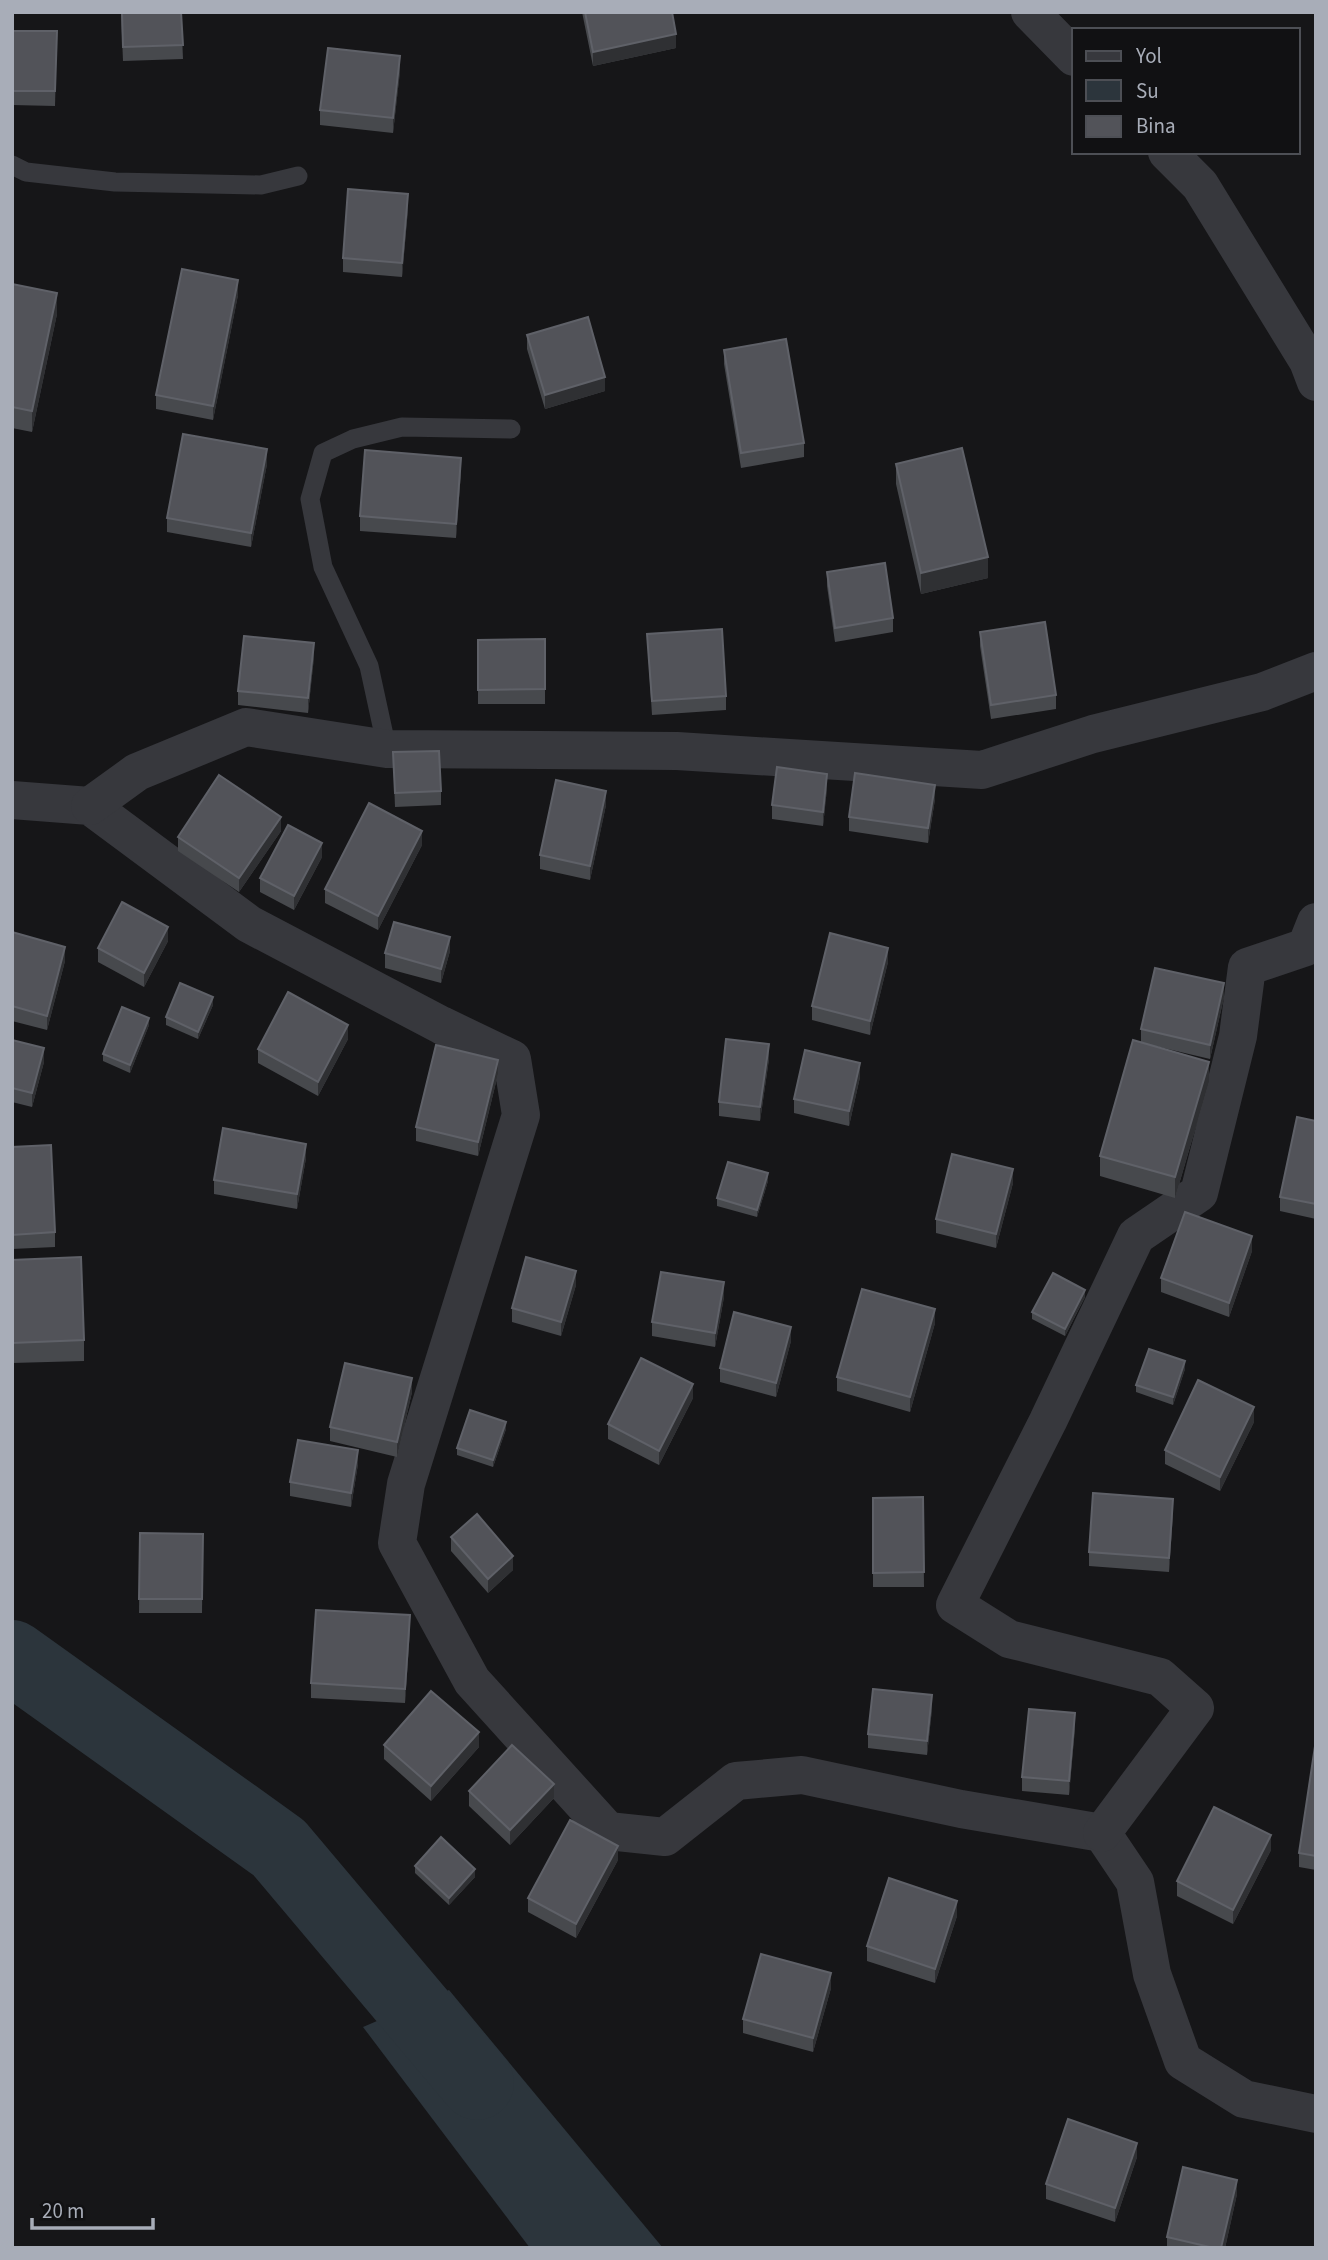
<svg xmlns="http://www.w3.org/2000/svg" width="1328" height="2260" font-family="'Source Sans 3',sans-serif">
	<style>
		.water { fill: #2c353c }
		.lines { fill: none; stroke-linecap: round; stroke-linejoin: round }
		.river { stroke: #2c353c; stroke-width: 74 }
		.lane { stroke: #37383d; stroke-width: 19 }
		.street { stroke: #37383d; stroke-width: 38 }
		.wall { fill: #47494d }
		.shaded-wall { fill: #2f3033 }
		.building { fill: #525359; stroke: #5f6168; stroke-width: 2 }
	</style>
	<rect width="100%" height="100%" fill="#161618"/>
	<!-- water -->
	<polygon class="water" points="449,1990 663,2248 530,2248 363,2027"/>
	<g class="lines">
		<!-- river -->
		<polyline class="river" points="12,1657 279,1848 477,2083"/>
		<!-- lane -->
		<g class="lane">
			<polyline points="12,165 26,172 115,182 261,185 298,176"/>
			<polyline points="387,749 369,666 323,567 310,499 323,453 353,439 402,427 511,429"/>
		</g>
		<!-- street -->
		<g class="street">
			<polyline points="1030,12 1074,57"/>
			<polyline points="1167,152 1200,185 1308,361 1316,382"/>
			<polyline points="12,800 90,806 249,924 441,1025 512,1059 521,1115 406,1484 397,1543 472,1681 608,1831 665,1837 736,1781 802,1775 961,1809 1102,1833 1135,1882 1152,1974 1183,2061 1244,2099 1316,2114"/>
			<polyline points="90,806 137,772 246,727 387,749 677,751 982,770 1093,734 1262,692 1316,671"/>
			<polyline points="1102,1833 1195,1708 1160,1677 1009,1639 955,1605 1048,1421 1136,1236 1199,1193 1238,1036 1247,967 1306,947 1316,922"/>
		</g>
	</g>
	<!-- wall -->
	<g class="wall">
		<polygon points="121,12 181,12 183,59 123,61"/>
		<polygon points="582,12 672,12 676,48 593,66"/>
		<polygon points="12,31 57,31 55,106 12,105"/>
		<polygon points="400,71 393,133 320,125 320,110"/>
		<polygon points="408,209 402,277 343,272 343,258"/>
		<polygon points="12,284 57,314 32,432 12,428"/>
		<polygon points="238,295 213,420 156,409 156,395"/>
		<polygon points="527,335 605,391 545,409 527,349"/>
		<polygon points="724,350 804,443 804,457 741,468 724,364"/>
		<polygon points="267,464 251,547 167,532 167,518"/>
		<polygon points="896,464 988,578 921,594 896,484"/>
		<polygon points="461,472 456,538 360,531 360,516"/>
		<polygon points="827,572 893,618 893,632 835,642 827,586"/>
		<polygon points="980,632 1056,695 1056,709 991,719 980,646"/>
		<polygon points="647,634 726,696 726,710 652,715"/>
		<polygon points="545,639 545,704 478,704 478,640"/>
		<polygon points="314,657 308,713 238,705 238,691"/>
		<polygon points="393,752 441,791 441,805 395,807"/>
		<polygon points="827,788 823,826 772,819 772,805"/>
		<polygon points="935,799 928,843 849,831 849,817"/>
		<polygon points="606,805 590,880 540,869 540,855"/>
		<polygon points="281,831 239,892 178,851 178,837"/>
		<polygon points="422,845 378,930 325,903 325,889"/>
		<polygon points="322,857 294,910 260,892 260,878"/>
		<polygon points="12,932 65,961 47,1030 12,1021"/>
		<polygon points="168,941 144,987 98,962 98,948"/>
		<polygon points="450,951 441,983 385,968 385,953"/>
		<polygon points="888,962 870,1035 812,1020 812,1006"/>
		<polygon points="1224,997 1210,1059 1155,1046 1209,1082 1175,1198 1100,1176 1100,1156 1141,1042 1141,1029"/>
		<polygon points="213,1005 198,1039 166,1025 166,1017"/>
		<polygon points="149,1025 130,1073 103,1061 103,1054"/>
		<polygon points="348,1039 318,1096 258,1063 258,1049"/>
		<polygon points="12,1040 44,1062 32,1107 12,1102"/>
		<polygon points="769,1059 760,1121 719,1116 719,1102"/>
		<polygon points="498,1074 478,1156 416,1141 416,1127"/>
		<polygon points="860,1077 849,1126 794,1113 794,1099"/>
		<polygon points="1316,1121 1316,1219 1280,1211 1280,1197"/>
		<polygon points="12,1147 55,1232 55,1247 12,1249"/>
		<polygon points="306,1158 297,1209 214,1194 214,1180"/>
		<polygon points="768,1181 757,1217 717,1206 717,1198"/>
		<polygon points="1013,1183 996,1248 936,1233 936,1219"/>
		<polygon points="1252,1251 1229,1317 1161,1292 1161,1278"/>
		<polygon points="12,1260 84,1340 84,1361 12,1363"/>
		<polygon points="576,1285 561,1336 512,1322 512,1308"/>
		<polygon points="724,1297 715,1347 652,1336 652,1322"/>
		<polygon points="1085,1297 1065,1336 1032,1319 1032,1312"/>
		<polygon points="935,1323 910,1412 837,1391 837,1377"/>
		<polygon points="791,1341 776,1397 720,1382 720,1368"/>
		<polygon points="1185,1369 1173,1405 1136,1392 1136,1385"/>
		<polygon points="412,1392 397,1457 330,1441 330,1427"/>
		<polygon points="693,1398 659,1465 608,1439 608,1424"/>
		<polygon points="1254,1422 1220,1491 1165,1464 1165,1450"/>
		<polygon points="506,1429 493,1467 457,1455 457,1448"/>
		<polygon points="358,1464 351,1507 290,1496 290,1482"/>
		<polygon points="923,1497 924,1587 873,1587 873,1498"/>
		<polygon points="1173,1513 1169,1572 1089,1566 1089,1552"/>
		<polygon points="140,1533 203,1534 202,1613 139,1613"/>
		<polygon points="451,1537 513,1570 488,1593 451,1551"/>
		<polygon points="410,1629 405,1703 311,1698 311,1683"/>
		<polygon points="932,1709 927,1755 868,1748 868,1734"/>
		<polygon points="1075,1728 1069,1795 1022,1791 1022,1777"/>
		<polygon points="384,1745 479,1747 431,1801 384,1759"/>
		<polygon points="1316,1747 1316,1870 1299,1867 1299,1853"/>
		<polygon points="469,1791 554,1798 510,1845 469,1806"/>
		<polygon points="1271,1850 1233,1924 1177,1896 1177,1881"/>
		<polygon points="618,1860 576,1938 528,1912 528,1898"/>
		<polygon points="415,1866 475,1877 449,1905 415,1873"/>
		<polygon points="957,1916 935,1983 867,1961 867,1946"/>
		<polygon points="831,1988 813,2052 743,2033 743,2019"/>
		<polygon points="1137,2157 1115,2222 1046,2199 1046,2184"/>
		<polygon points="1237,2194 1225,2248 1167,2248 1167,2237"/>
	</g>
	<!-- shaded-wall -->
	<g class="shaded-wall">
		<polygon points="676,34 676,48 593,66 593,52"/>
		<polygon points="400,56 400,71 393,133 393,118"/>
		<polygon points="408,194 408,209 402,277 402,263"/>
		<polygon points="238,280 238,295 213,420 213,406"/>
		<polygon points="57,293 57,314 32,432 32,411"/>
		<polygon points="605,377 605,391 545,409 545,395"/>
		<polygon points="267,449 267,464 251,547 251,533"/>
		<polygon points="461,458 461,472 456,538 456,524"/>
		<polygon points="988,557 988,578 921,594 921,573"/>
		<polygon points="314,643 314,657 308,713 308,698"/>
		<polygon points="827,774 827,788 823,826 823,812"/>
		<polygon points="935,785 935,799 928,843 928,828"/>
		<polygon points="606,791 606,805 590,880 590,866"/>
		<polygon points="281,817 281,831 239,892 239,878"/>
		<polygon points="422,831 422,845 378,930 378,916"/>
		<polygon points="322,843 322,857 294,910 294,896"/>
		<polygon points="168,927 168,941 144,987 144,973"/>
		<polygon points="450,937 450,951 441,983 441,969"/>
		<polygon points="65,947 65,961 47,1030 47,1016"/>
		<polygon points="888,948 888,962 870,1035 870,1021"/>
		<polygon points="1224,983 1224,997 1210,1059 1210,1045"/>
		<polygon points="213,997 213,1005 198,1039 198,1032"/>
		<polygon points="149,1018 149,1025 130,1073 130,1065"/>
		<polygon points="348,1025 348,1039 318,1096 318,1082"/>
		<polygon points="769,1044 769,1059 760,1121 760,1107"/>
		<polygon points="44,1048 44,1062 32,1107 32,1093"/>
		<polygon points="498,1060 498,1074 478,1156 478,1142"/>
		<polygon points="1209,1062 1209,1082 1175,1198 1175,1177"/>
		<polygon points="860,1063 860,1077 849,1126 849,1111"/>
		<polygon points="306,1144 306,1158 297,1209 297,1194"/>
		<polygon points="1013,1169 1013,1183 996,1248 996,1234"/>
		<polygon points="768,1173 768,1181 757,1217 757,1210"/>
		<polygon points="1252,1236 1252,1251 1229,1317 1229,1303"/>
		<polygon points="576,1271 576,1285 561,1336 561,1322"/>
		<polygon points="724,1282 724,1297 715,1347 715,1333"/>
		<polygon points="1085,1290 1085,1297 1065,1336 1065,1329"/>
		<polygon points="935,1309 935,1323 910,1412 910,1397"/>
		<polygon points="791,1327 791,1341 776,1397 776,1383"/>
		<polygon points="1185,1361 1185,1369 1173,1405 1173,1397"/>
		<polygon points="412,1378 412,1392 397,1457 397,1442"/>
		<polygon points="693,1384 693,1398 659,1465 659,1451"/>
		<polygon points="1254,1407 1254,1422 1220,1491 1220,1477"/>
		<polygon points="506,1422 506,1429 493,1467 493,1460"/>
		<polygon points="358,1450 358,1464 351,1507 351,1493"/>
		<polygon points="1173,1499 1173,1513 1169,1572 1169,1558"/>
		<polygon points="513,1556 513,1570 488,1593 488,1579"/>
		<polygon points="410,1615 410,1629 405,1703 405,1689"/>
		<polygon points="932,1695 932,1709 927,1755 927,1741"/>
		<polygon points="1075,1713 1075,1728 1069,1795 1069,1781"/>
		<polygon points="479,1732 479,1747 431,1801 431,1786"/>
		<polygon points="554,1784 554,1798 510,1845 510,1830"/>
		<polygon points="1271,1835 1271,1850 1233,1924 1233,1910"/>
		<polygon points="618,1846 618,1860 576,1938 576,1924"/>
		<polygon points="475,1869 475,1877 449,1905 449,1898"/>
		<polygon points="957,1901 957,1916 935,1983 935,1969"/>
		<polygon points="831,1973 831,1988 813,2052 813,2038"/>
		<polygon points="1137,2143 1137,2157 1115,2222 1115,2208"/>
		<polygon points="1237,2180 1237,2194 1225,2248 1221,2248"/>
	</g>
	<!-- building -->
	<g class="building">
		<polygon points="122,12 181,12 183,45 123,47"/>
		<polygon points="585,12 672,12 676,34 593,52"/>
		<polygon points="12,31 57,31 55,91 12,91"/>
		<polygon points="328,48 400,56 393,118 320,110"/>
		<polygon points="348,189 408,194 402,263 343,258"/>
		<polygon points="182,269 238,280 213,406 156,395"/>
		<polygon points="12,284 57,293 32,411 12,407"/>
		<polygon points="588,317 605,377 545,395 527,335"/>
		<polygon points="786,339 804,443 741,453 724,350"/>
		<polygon points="183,434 267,449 251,533 167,518"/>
		<polygon points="962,448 988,557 921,573 896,464"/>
		<polygon points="365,450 461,458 456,524 360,516"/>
		<polygon points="885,563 893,618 835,628 827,572"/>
		<polygon points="1045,622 1056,695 991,705 980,632"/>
		<polygon points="722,629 726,696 652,701 647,634"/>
		<polygon points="244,636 314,643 308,698 238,691"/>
		<polygon points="545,639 545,689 478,690 478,640"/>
		<polygon points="439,751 441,791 395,793 393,752"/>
		<polygon points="777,767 827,774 823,812 772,805"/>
		<polygon points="855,773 935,785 928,828 849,817"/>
		<polygon points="219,775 281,817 239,878 178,837"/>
		<polygon points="556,780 606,791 590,866 540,855"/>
		<polygon points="369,803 422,831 378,916 325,889"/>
		<polygon points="288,825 322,843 294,896 260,878"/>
		<polygon points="122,902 168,927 144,973 98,948"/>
		<polygon points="394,922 450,937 441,969 385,953"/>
		<polygon points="12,932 65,947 47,1016 12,1006"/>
		<polygon points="830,933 888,948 870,1021 812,1006"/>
		<polygon points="1155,968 1224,983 1210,1045 1141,1029"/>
		<polygon points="180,983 213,997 198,1032 166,1017"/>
		<polygon points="288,992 348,1025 318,1082 258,1049"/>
		<polygon points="122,1007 149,1018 130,1065 103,1054"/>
		<polygon points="726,1039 769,1044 760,1107 719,1102"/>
		<polygon points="12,1040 44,1048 32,1093 12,1088"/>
		<polygon points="1133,1040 1209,1062 1175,1177 1100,1156"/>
		<polygon points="436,1045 498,1060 478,1142 416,1127"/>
		<polygon points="805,1050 860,1063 849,1111 794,1099"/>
		<polygon points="1297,1117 1316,1121 1316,1204 1280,1197"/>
		<polygon points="223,1128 306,1144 297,1194 214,1180"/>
		<polygon points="51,1145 55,1232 12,1235 12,1147"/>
		<polygon points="952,1154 1013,1169 996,1234 936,1219"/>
		<polygon points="728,1162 768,1173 757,1210 717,1198"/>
		<polygon points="1185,1212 1252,1236 1229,1303 1161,1278"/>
		<polygon points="81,1257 84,1340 12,1343 12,1260"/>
		<polygon points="526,1257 576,1271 561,1322 512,1308"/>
		<polygon points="661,1272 724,1282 715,1333 652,1322"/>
		<polygon points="1053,1273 1085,1290 1065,1329 1032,1312"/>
		<polygon points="862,1289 935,1309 910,1397 837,1377"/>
		<polygon points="734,1312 791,1327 776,1383 720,1368"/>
		<polygon points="1149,1349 1185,1361 1173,1397 1136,1385"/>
		<polygon points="641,1358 693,1384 659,1451 608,1424"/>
		<polygon points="345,1363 412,1378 397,1442 330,1427"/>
		<polygon points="1198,1380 1254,1407 1220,1477 1165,1450"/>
		<polygon points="470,1410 506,1422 493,1460 457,1448"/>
		<polygon points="298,1440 358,1450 351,1493 290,1482"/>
		<polygon points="1093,1493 1173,1499 1169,1558 1089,1552"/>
		<polygon points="923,1497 924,1572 873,1573 873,1498"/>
		<polygon points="477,1514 513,1556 488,1579 451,1537"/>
		<polygon points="140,1533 203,1534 202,1599 139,1599"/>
		<polygon points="316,1610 410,1615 405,1689 311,1683"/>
		<polygon points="873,1689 932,1695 927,1741 868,1734"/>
		<polygon points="431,1691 479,1732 431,1786 384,1745"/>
		<polygon points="1029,1709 1075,1713 1069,1781 1022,1777"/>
		<polygon points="512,1745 554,1784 510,1830 469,1791"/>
		<polygon points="1315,1746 1316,1747 1316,1856 1299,1853"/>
		<polygon points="1214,1807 1271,1835 1233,1910 1177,1881"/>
		<polygon points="570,1820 618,1846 576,1924 528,1898"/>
		<polygon points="441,1837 475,1869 449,1898 415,1866"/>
		<polygon points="889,1878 957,1901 935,1969 867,1946"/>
		<polygon points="761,1954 831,1973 813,2038 743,2019"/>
		<polygon points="1068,2119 1137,2143 1115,2208 1046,2184"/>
		<polygon points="1183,2167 1237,2180 1221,2248 1214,2248 1167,2237"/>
	</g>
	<!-- border -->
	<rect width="1328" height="2260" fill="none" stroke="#a8adb8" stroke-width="28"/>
	<!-- legend -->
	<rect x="1072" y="28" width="228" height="126" fill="#111113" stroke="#4d4f55" stroke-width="2"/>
	<rect x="1086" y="51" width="35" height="10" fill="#37383d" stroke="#4d4f55" stroke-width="2"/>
	<text x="1136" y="63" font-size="21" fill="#a8adb8">Yol</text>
	<rect x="1086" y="80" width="35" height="21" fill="#2c353c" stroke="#4d4f55" stroke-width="2"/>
	<text x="1136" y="98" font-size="21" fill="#a8adb8">Su</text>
	<rect x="1086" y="116" width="35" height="21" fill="#525359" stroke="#4d4f55" stroke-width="2"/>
	<text x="1136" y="133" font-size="21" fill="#a8adb8">Bina</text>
	<!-- scale -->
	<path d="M32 2218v10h121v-10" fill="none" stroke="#a8adb8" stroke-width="3.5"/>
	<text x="42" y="2218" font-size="21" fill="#a8adb8" stroke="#111113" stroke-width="5" paint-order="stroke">20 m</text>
</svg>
